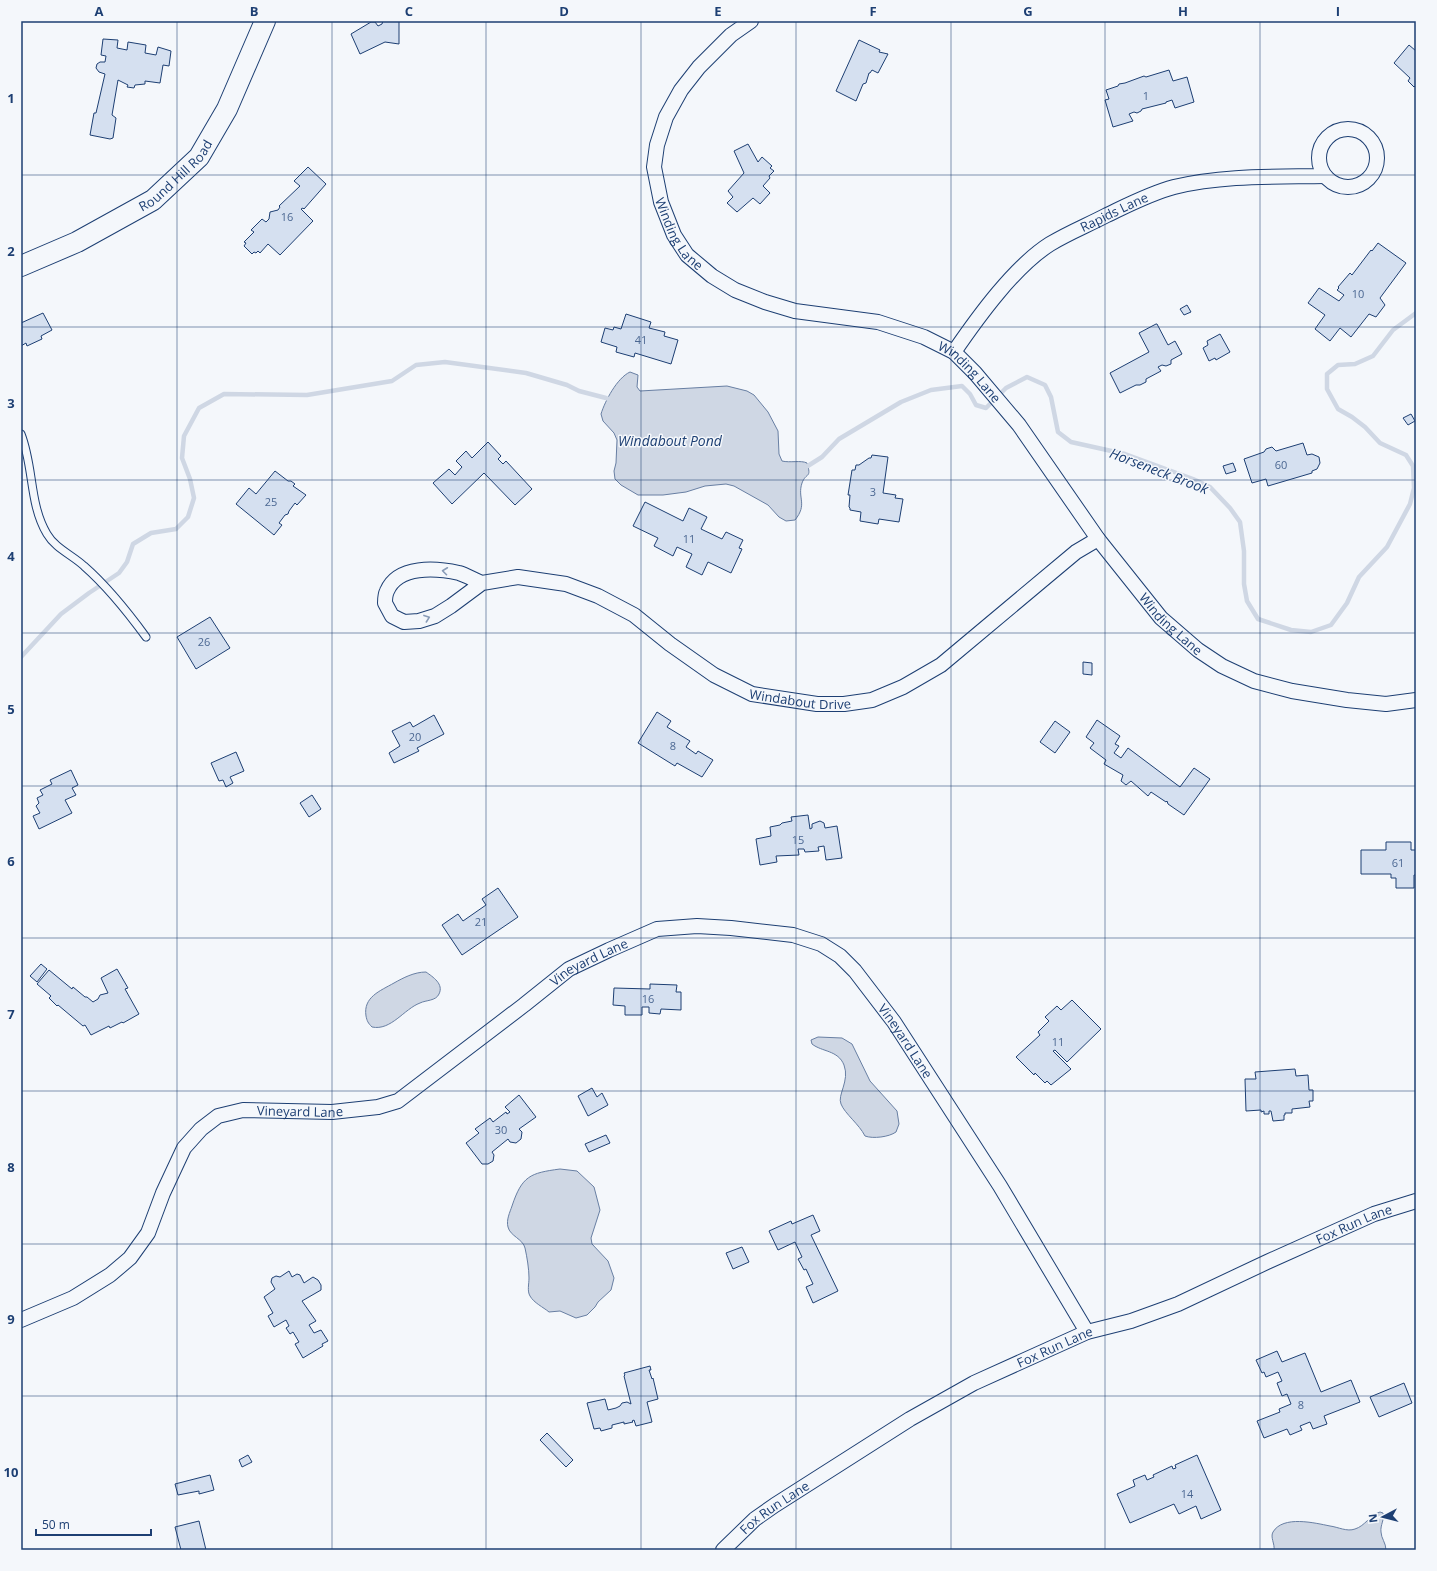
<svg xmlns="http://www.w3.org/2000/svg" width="1437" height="1571" font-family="'Open Sans',sans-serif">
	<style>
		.water { fill: #cfd7e4; stroke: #687fa3 }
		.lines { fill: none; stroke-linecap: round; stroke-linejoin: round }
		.stream { stroke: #cfd7e4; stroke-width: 4.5 }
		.building { fill: #d5e0f0; stroke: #1d3f73 }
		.lane-casing { stroke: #1d3f73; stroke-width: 9 }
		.street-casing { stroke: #1d3f73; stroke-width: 16 }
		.secondary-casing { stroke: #1d3f73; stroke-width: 22 }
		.lane { stroke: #f4f7fb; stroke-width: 7 }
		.street { stroke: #f4f7fb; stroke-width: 14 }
		.secondary { stroke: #f4f7fb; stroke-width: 20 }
		.oneway { stroke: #889bb7 }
		.grid { fill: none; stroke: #1d3f73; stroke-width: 1; stroke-opacity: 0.55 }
		.labels { text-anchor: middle; stroke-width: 3; stroke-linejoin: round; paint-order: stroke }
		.number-label { font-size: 11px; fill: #4b6792 }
		.street-label { font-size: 13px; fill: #1d3f73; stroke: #f4f7fb }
		.water-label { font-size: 14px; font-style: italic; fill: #1d3f73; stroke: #f4f7fb }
		.neatline { fill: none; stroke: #1d3f73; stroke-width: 1.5 }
		.grid-label { font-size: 13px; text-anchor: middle; font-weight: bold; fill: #1d3f73 }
	</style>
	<rect width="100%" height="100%" fill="#f4f7fb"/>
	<!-- water -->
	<g class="water">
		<path d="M630,372L638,375L637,387L640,391L727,386L747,391L754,395L768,412L778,431L779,454L782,461C790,463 801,460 807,463C812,479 806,472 802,483C797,498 808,504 795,520L786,521L779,517L768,505L734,486L726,484L705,486L686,492L663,495H638L621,485L615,479L614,471L616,463L617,440L614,433L603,421L601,414C605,401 617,378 630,372Z"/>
		<path d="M426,972C433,977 444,984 439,994C436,1001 426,1000 420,1003C404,1009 391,1031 372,1027C368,1023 367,1021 366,1016C363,997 380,991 394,983C403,978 414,972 426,972Z"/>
		<path d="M818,1037L842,1038L852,1044L870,1081L897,1111L899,1124L896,1132C889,1137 873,1139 865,1136C859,1124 845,1114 841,1104C837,1095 850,1081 844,1065C838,1050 822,1052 812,1044L811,1040Z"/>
		<path d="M560,1169L577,1171L594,1187L600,1210L591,1238L592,1244L608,1261L614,1278L611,1290L598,1302L595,1307L587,1315L576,1318L560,1311L549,1312C543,1307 534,1303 530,1296C527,1291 529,1284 529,1278C529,1269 527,1257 525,1248C523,1239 510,1236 508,1227C506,1220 510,1212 512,1206C522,1176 530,1173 560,1169Z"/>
		<path d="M1380,1512L1383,1513C1385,1519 1380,1525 1381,1532C1381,1538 1386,1543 1386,1550H1274C1275,1544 1270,1537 1273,1532C1283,1515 1315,1523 1330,1526C1338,1527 1347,1532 1355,1529C1365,1526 1370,1515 1380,1512Z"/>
	</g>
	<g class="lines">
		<!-- stream -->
		<g class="stream">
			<polyline points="803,469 822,457 839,439 901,402 931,390 962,386 970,394 976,405 986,408 1006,388 1027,377 1045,385 1051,397 1058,432 1071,442 1125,454 1193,479 1210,487 1230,508 1240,522 1244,551 1244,584 1247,601 1258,619 1291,630 1311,632 1331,625 1347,603 1359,577 1387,547 1410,504 1414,488 1413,466 1406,455 1380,443 1365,427 1352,417 1338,409 1327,389 1327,374 1338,365 1355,364 1373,356 1393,330 1416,313"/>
			<polyline points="21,657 61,614 89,593 119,573 127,562 133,544 151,533 176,529 188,517 194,498 190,479 182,458 184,436 199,408 224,394 307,395 392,381 416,365 445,362 526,373 567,385 579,391 606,398 613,401"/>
		</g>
	</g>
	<!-- building -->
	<g class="building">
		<polygon points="383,21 399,21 399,44 385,42 360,54 351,34 371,22 375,22 378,26 382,24"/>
		<polygon points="103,39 118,40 117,48 127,50 128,42 146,45 145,53 156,55 158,47 171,51 169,66 163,65 160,83 145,81 145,84 135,85 134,88 127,87 128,85 118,80 112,115 116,118 113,138 110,139 90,135 94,113 96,113 105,74 99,72 96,68 97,64 100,62 105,62 106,56 101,55"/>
		<polygon points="859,40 880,50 879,52 888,54 878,73 872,70 870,73 869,73 866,83 863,84 856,101 836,91"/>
		<polygon points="1409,45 1416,51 1416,85 1414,87 1408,81 1410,78 1394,63"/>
		<polygon points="1169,70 1173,81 1187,77 1194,102 1175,108 1172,100 1166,102 1166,103 1142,109 1141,111 1137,113 1134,112 1129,114 1133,121 1113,127 1105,100 1109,99 1106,90 1118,86 1119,84 1125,83 1144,76 1146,77"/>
		<polygon points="748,144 758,162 762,157 772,166 770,168 774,171 769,176 770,178 763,186 770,193 760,204 753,198 737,212 727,203 733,197 728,191 744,173 734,151"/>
		<polygon points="308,167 326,184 304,209 303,208 301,209 313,221 280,255 268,244 260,253 258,251 256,253 254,252 252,254 244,246 246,243 244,242 254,232 251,230 262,219 266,222 269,219 270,212 278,210 280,207 279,206 300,186 294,181"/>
		<polygon points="1378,243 1406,263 1380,298 1385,305 1376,317 1369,314 1351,337 1340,328 1330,341 1315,329 1325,315 1308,303 1319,288 1339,301 1344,295 1337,290 1339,288 1338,287 1350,273 1352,275 1371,250 1372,251"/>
		<polygon points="1187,305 1191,312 1184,315 1180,309"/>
		<polygon points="43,313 52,330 41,336 42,339 27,346 26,343 21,346 21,323"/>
		<polygon points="626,314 651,322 649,328 665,332 664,336 678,340 671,364 635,353 634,357 616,352 617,347 601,342 605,328 613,330 614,327 621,329"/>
		<polygon points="1156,324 1157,324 1168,345 1175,341 1182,354 1171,360 1171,364 1166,366 1162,365 1158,367 1161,371 1146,379 1146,382 1140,385 1136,385 1120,393 1110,373 1149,352 1139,333"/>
		<polygon points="1220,334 1230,352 1216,360 1215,358 1209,361 1203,348 1208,345 1207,341"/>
		<polygon points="1411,414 1415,421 1408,425 1403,418"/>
		<polygon points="488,442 501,456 498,459 503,464 506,461 532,489 515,505 484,473 452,504 433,483 449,469 455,475 462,467 456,461 466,451 472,458"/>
		<polygon points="1303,443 1307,455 1312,454 1319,457 1320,463 1317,469 1312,471 1312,473 1268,486 1266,479 1252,483 1244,459 1264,452 1266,449 1272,447 1276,451"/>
		<polygon points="872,455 888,457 883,493 896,495 895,498 903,499 899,522 879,519 878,524 860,521 861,512 850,510 850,508 849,507 850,495 848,495 852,470 855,470 856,465 859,465 869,458 871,458"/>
		<polygon points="1233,463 1236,471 1226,474 1223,466"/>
		<polygon points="275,471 288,481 291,481 295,484 293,486 306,495 297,505 295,503 289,511 288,514 285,515 279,523 282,525 274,535 236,504 249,488 256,494"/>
		<polygon points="645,502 683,521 689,508 707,517 701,529 722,539 726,532 743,540 739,548 742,549 731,573 708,562 702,575 686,567 692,554 677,547 673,556 654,546 658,538 633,526"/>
		<polygon points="210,617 230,648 196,669 177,637"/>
		<polygon points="1083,662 1092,663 1092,675 1083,674"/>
		<polygon points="657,712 671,721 667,727 690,741 686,747 696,754 698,751 713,760 702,777 677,763 675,766 638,743"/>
		<polygon points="434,715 444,734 417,748 419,751 394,763 389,753 400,746 392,731 410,722 413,727"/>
		<polygon points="1097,720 1120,736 1115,744 1119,746 1114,753 1121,758 1128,748 1180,787 1194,768 1210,779 1184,815 1168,804 1167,801 1166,802 1151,792 1148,796 1131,781 1126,785 1121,781 1123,775 1104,764 1106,760 1090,748 1094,743 1086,737"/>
		<polygon points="1055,721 1070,732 1055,753 1040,742"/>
		<polygon points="236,752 244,771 230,777 233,783 226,787 223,780 219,781 211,763"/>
		<polygon points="71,770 78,785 72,788 76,795 65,800 72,813 39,829 33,816 40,813 36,806 39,803 37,798 43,795 40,790 52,784 50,780"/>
		<polygon points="312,795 321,809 309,817 300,803"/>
		<polygon points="808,815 810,829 812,828 812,824 820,821 824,823 825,828 837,826 842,858 826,860 824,846 818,847 819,851 805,852 804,849 798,849 799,855 776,856 777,862 760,865 756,839 771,836 770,827 780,825 782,823 792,821 791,817"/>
		<polygon points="1386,842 1411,842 1411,850 1416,850 1416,875 1414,875 1414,888 1396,888 1396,878 1391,878 1391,874 1361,874 1361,850 1386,850"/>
		<polygon points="498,888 518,917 462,955 442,925 458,914 463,921 486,905 482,899"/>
		<polygon points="41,964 47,969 37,982 30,976"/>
		<polygon points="117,969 128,988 125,989 139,1014 123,1023 122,1022 110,1028 109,1026 91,1035 85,1025 83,1026 58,1005 57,1006 49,998 51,996 37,984 49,970 72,989 73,987 85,997 87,997 93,1002 98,999 100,995 108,993 101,978"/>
		<polygon points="650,984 677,985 676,992 681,992 681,1010 661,1009 660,1014 649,1013 649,1007 642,1007 642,1015 625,1015 625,1006 613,1005 614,988 650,989"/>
		<polygon points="1072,1000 1101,1029 1067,1062 1055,1050 1053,1051 1071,1069 1051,1085 1047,1081 1045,1083 1035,1073 1034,1075 1016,1057 1040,1035 1038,1032 1049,1021 1045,1017 1057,1006 1061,1010"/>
		<polygon points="1295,1069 1296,1076 1308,1075 1309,1090 1313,1090 1313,1101 1309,1101 1310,1107 1292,1109 1292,1113 1285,1113 1285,1115 1284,1115 1284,1120 1273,1121 1271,1111 1269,1111 1269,1114 1264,1114 1264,1111 1261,1112 1261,1110 1246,1111 1245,1079 1256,1079 1255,1072"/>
		<polygon points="592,1088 597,1097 602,1093 608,1105 588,1116 578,1096"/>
		<polygon points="519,1095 536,1117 519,1129 522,1132 521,1139 516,1143 510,1142 508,1139 492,1152 494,1155 493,1161 488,1164 482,1164 466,1143 479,1133 475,1129 490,1118 493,1122 506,1112 507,1114 510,1112 505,1107"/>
		<polygon points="606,1135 610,1143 589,1152 585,1144"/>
		<polygon points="813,1215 820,1231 811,1235 838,1291 813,1303 806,1287 813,1284 806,1269 804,1270 798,1259 802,1257 795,1242 778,1250 769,1231 791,1221 792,1224"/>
		<polygon points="742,1247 749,1262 733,1269 726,1253"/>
		<polygon points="289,1271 292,1277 297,1274 300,1275 304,1283 313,1277 318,1280 321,1285 321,1290 302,1301 316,1321 309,1325 314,1333 321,1330 328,1341 322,1344 323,1346 303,1358 295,1344 299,1342 293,1332 290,1334 286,1328 289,1326 286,1320 274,1327 268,1316 273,1313 264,1297 275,1289 271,1282 272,1278 276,1276 280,1277"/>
		<polygon points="1277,1351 1282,1362 1305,1353 1321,1392 1351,1380 1360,1402 1324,1416 1327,1424 1313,1429 1310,1422 1300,1426 1302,1430 1290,1435 1287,1429 1264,1438 1257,1421 1280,1412 1279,1409 1291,1404 1287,1394 1282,1396 1277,1383 1282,1381 1278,1372 1266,1377 1264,1372 1262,1373 1256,1360"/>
		<polygon points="650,1366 651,1370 649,1370 652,1379 653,1378 658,1399 647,1402 652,1422 636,1426 634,1420 632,1421 633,1422 624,1424 624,1422 612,1425 612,1428 601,1431 600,1428 594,1429 587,1403 605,1399 608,1410 616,1408 620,1406 622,1403 627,1402 631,1404 624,1376 625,1375 624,1373"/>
		<polygon points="1404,1383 1412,1403 1379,1417 1370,1397"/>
		<polygon points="547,1433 573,1460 566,1467 540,1440"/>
		<polygon points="248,1455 252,1462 242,1467 239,1460"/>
		<polygon points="1197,1455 1221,1510 1201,1519 1196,1506 1179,1514 1174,1504 1130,1523 1117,1494 1135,1486 1133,1480 1145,1475 1147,1480 1154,1477 1153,1475 1172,1466 1173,1469 1176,1468 1175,1465"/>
		<polygon points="210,1475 214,1490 199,1494 199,1491 178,1495 175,1484"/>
		<polygon points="199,1521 206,1550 181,1550 175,1527"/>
	</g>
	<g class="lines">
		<defs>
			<path id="lane" d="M21,434C34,467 29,504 47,534C55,548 72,555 84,566C108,587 127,611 146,637"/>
			<g id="street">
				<path id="s1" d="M751,21L731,35L699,67L681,90L666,117L657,145L654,167L661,202L674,235L687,255L712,276L735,290L765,302L795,311L878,322L924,337L954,352L975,373L1019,425L1098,539L1161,618L1198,650L1222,666L1254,681L1292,691L1347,700L1386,704L1416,700"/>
				<circle cx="1348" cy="158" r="29"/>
				<path id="s2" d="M954,352C978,317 1014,267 1050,244C1068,233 1088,225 1107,215C1128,205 1151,193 1174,187C1223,175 1275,177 1325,176"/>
				<path id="s3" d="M482,583C474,580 466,575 459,573C436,568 398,565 387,591C385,595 385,600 385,603L392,616L404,622L419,621L435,616L451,606L482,583L518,577L566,584L598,596L634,615L670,644L714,675L752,694L817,704H844L872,700L903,687L941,665L1076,552L1098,539"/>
				<path id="s4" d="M21,1320L73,1298L110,1275L130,1258L148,1233L163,1193L184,1148L201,1129L218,1116L243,1110L332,1112L378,1107L398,1101L524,1005L569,969L609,950L657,929L697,926L731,928L793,935L821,944L840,956L855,971L894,1022L1000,1186L1087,1332"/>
				<path id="s5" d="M723,1550L755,1519L775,1505L910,1419L974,1383L1087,1332L1131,1321L1178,1304L1267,1262L1374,1214L1416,1201"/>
			</g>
			<g id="secondary">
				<path id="s6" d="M21,266L77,242L153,200L199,157L227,109L265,21"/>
			</g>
		</defs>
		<!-- lane casing -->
		<use href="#lane" class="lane-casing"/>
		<!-- street casing -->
		<use href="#street" class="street-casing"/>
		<!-- secondary casing -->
		<use href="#secondary" class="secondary-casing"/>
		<!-- lane -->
		<use href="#lane" class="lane"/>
		<!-- street -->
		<use href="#street" class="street"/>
		<!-- secondary -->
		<use href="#secondary" class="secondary"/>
	</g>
	<!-- one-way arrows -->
	<defs><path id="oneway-chevron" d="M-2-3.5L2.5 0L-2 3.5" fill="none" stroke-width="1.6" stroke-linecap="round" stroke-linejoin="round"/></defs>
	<g class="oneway">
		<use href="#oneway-chevron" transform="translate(445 571) rotate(-173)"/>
		<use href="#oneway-chevron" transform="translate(427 618) rotate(-20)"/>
	</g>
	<!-- grid -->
	<path class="grid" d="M177,21V1550M332,21V1550M486,21V1550M641,21V1550M796,21V1550M951,21V1550M1105,21V1550M1260,21V1550M21,175H1416M21,327H1416M21,480H1416M21,633H1416M21,786H1416M21,938H1416M21,1091H1416M21,1244H1416M21,1396H1416"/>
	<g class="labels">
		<!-- number labels -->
		<g class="number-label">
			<text x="1146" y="100">1</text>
			<text x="287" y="221">16</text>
			<text x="1358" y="298">10</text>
			<text x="641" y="344">41</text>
			<text x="1281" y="469">60</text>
			<text x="873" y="496">3</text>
			<text x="271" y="506">25</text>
			<text x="689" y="543">11</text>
			<text x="204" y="646">26</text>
			<text x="415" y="741">20</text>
			<text x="673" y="750">8</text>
			<text x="798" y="844">15</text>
			<text x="1398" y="867">61</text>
			<text x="481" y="926">21</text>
			<text x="648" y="1003">16</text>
			<text x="1058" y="1046">11</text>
			<text x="501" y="1134">30</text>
			<text x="1301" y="1409">8</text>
			<text x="1187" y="1498">14</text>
		</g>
		<!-- street labels -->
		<g class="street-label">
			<text dy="5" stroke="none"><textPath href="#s6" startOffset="181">Round Hill Road</textPath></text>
			<text dy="5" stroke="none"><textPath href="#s2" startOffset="217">Rapids Lane</textPath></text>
			<text dy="5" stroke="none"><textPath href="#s1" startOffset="254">Winding Lane</textPath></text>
			<text dy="5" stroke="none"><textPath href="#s1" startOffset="590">Winding Lane</textPath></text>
			<text dy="5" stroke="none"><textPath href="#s1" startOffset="914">Winding Lane</textPath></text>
			<text dy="5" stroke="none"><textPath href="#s3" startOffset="586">Windabout Drive</textPath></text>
			<text dy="5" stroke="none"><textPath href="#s4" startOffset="715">Vineyard Lane</textPath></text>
			<text dy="5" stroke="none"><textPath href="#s4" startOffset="1087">Vineyard Lane</textPath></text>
			<text dy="5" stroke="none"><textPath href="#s4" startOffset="379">Vineyard Lane</textPath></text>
			<text dy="5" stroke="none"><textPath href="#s5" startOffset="715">Fox Run Lane</textPath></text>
			<text dy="5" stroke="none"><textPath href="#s5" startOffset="391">Fox Run Lane</textPath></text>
			<text dy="5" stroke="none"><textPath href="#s5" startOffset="67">Fox Run Lane</textPath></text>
		</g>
		<!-- water labels -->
		<g class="water-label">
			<text x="670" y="446">Windabout Pond</text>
			<text transform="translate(1159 471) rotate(21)" y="5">Horseneck Brook</text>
		</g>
	</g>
	<!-- border -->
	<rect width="1437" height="1571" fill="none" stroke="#f4f7fb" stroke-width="44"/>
	<!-- north arrow -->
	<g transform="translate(1383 1517) rotate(263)" stroke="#f4f7fb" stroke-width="3" paint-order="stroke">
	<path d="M0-3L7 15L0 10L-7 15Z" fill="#1d3f73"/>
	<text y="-6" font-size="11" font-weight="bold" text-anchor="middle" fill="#1d3f73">N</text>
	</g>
	<!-- scale -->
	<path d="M36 1529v6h115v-6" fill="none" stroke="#1d3f73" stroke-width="2"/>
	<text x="42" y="1529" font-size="12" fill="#1d3f73" stroke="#f4f7fb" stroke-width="3" paint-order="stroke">50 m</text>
	<rect x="22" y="22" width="1393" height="1527" class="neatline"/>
	<g class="grid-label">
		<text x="99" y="16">A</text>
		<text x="254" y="16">B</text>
		<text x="409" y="16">C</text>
		<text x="564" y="16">D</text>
		<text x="718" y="16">E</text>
		<text x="873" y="16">F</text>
		<text x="1028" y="16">G</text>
		<text x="1183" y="16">H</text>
		<text x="1338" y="16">I</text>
		<text x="11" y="103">1</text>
		<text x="11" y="256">2</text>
		<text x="11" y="408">3</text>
		<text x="11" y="561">4</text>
		<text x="11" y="714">5</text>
		<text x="11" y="866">6</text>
		<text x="11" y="1019">7</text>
		<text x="11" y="1172">8</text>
		<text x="11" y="1324">9</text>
		<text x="11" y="1477">10</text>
	</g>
</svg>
